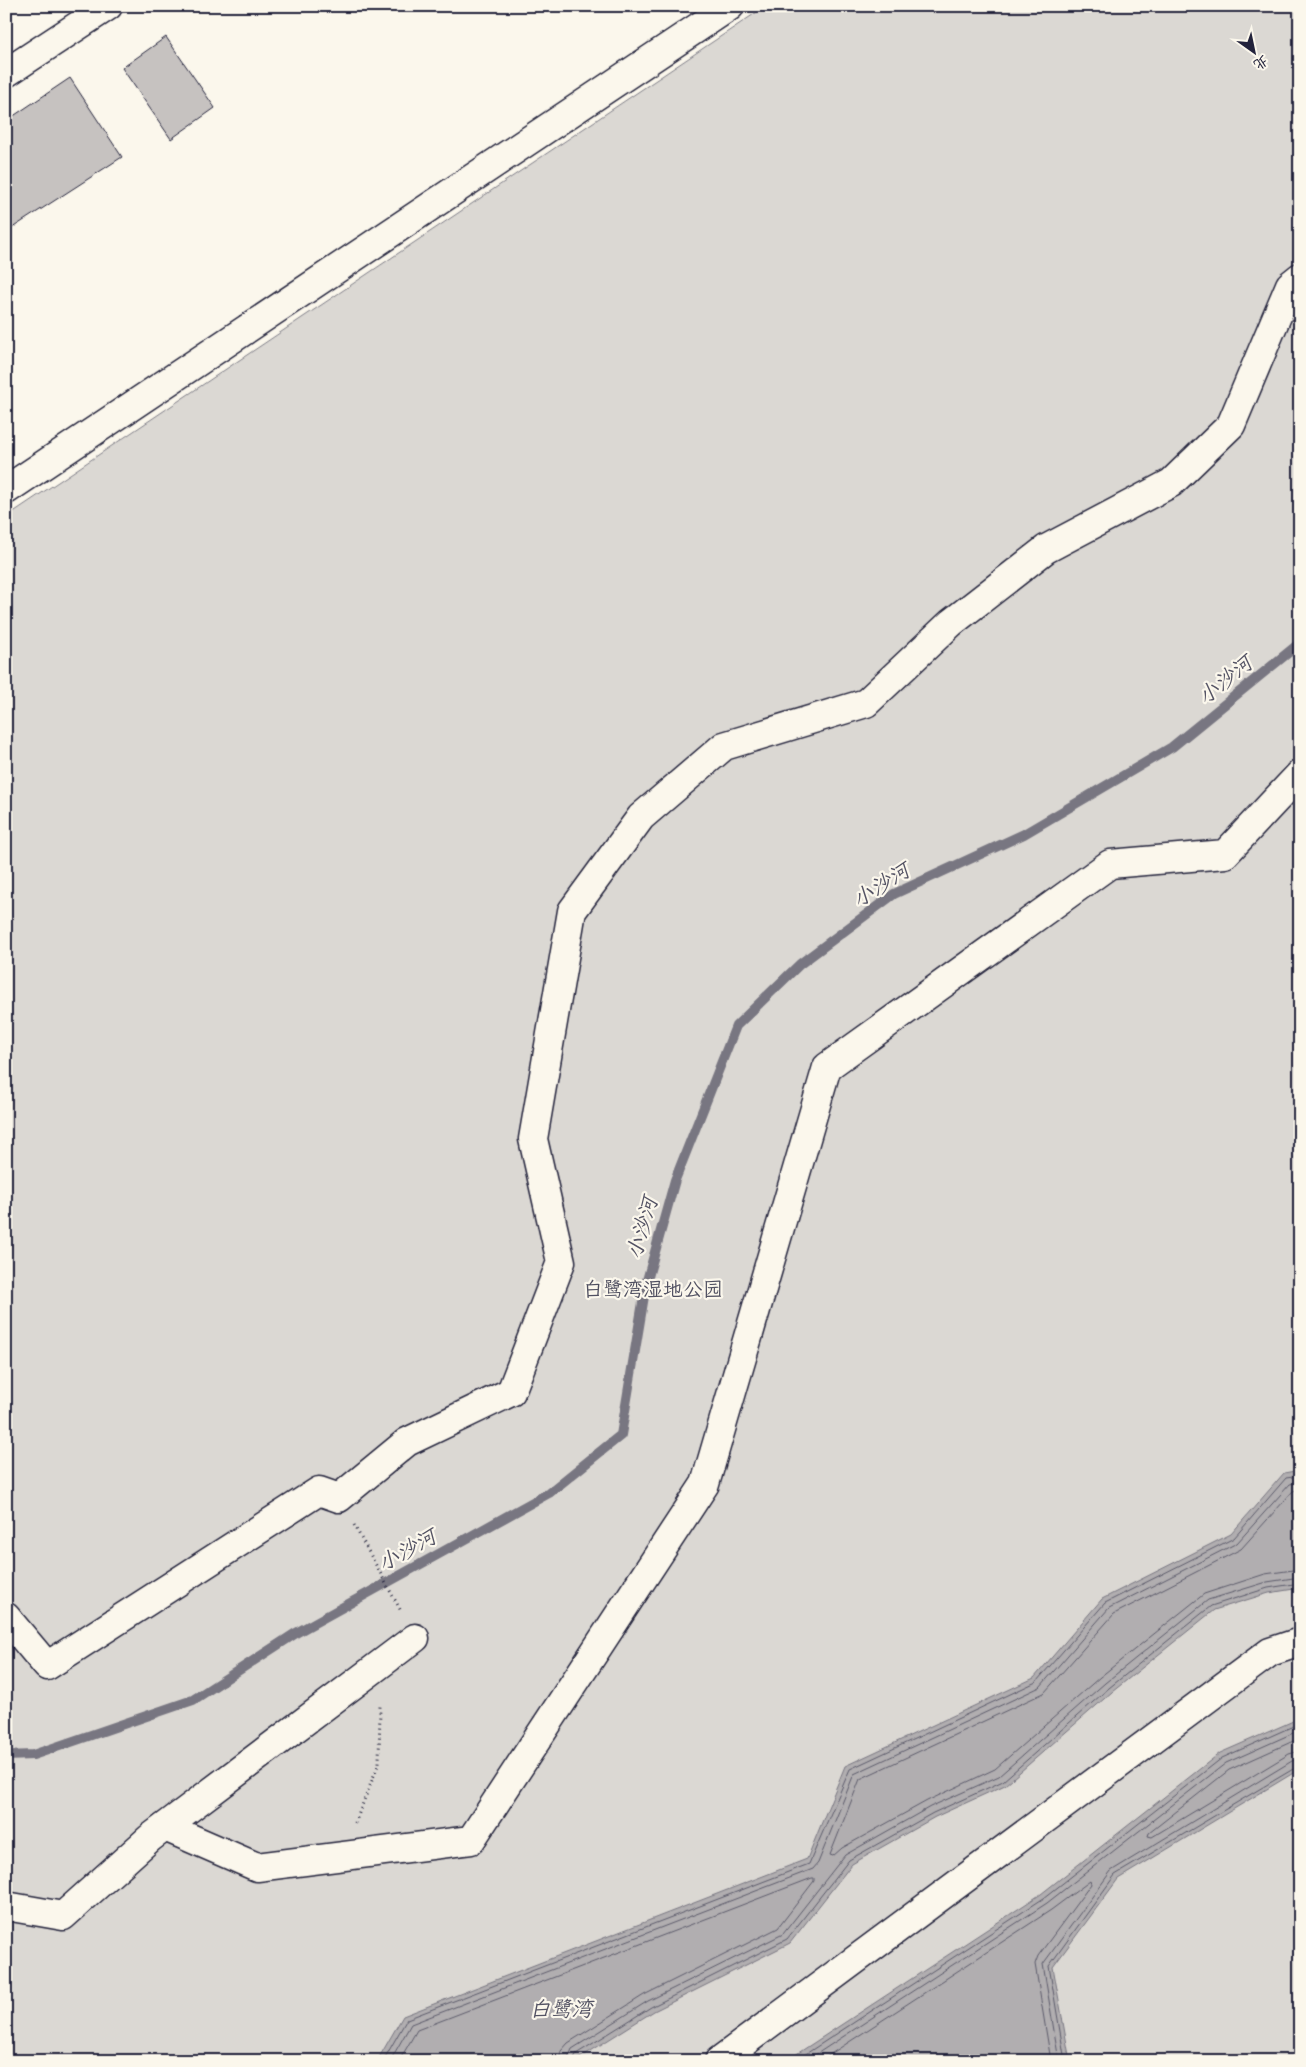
<svg xmlns="http://www.w3.org/2000/svg" width="1306" height="2067" font-family="'Indie Flower','LXGW WenKai TC',sans-serif">
	<style>
		.green { fill: #dbd8d3; stroke: #7e7d87 }
		.water { fill: #b1aeb0; stroke: #787681 }
		.lines { fill: none; stroke-linecap: round; stroke-linejoin: round }
		.shore { stroke: #5b5a6a; stroke-width: 1 }
		.stream { stroke: #787681; stroke-width: 10 }
		.building { fill: #c6c2c0; stroke: #22223b }
		.minor-casing { stroke: #22223b; stroke-width: 31 }
		.path { stroke: #22223b; stroke-width: 3; stroke-dasharray: 1 4; stroke-linecap: butt }
		.minor { stroke: #fbf7ec; stroke-width: 28 }
		.labels { text-anchor: middle; stroke-width: 4.5; stroke-linejoin: round; paint-order: stroke }
		.park-label { font-size: 20px; fill: #505061; stroke: #fbf7ec }
		.water-label { font-size: 21px; font-style: italic; fill: #545364; stroke: #fbf7ec }
	</style>
	<rect width="100%" height="100%" fill="#fbf7ec"/>
	<filter id="ink" filterUnits="userSpaceOnUse"><feTurbulence type="fractalNoise" baseFrequency=".02" numOctaves="2"/><feDisplacementMap in="SourceGraphic" scale="10" xChannelSelector="R" yChannelSelector="G"/><feConvolveMatrix kernelMatrix="1 2 1 2 8 2 1 2 1" color-interpolation-filters="sRGB"/></filter>
	<g filter="url(#ink)">
		<!-- green -->
		<polygon class="green" points="766,6 1300,6 1300,2061 6,2061 6,517"/>
		<!-- water -->
		<g class="water">
			<polygon points="1300,1470 1300,1588 1269,1593 1214,1610 1112,1692 1005,1785 935,1817 852,1864 790,1943 654,2011 575,2061 377,2061 403,2016 807,1859 845,1766 1034,1678 1102,1599 1231,1534 1284,1473"/>
			<polygon points="1300,1718 1300,1769 1118,1879 1053,1967 1070,2061 786,2061 1041,1894 1220,1753"/>
		</g>
		<g class="lines">
			<!-- shore -->
			<g class="shore">
				<polyline points="1300,1489 1293,1491 1241,1549 1114,1614 1044,1693 860,1779 830,1855 833,1856 842,1848 927,1801 995,1769 1100,1677 1204,1594 1265,1574 1300,1569"/>
				<polyline points="1300,1738 1229,1770 1149,1833 1148,1836 1152,1837 1289,1754 1300,1751"/>
				<polyline points="383,2061 407,2019 809,1864 850,1769 1036,1682 1105,1603 1234,1538 1286,1478 1300,1476"/>
				<polyline points="390,2061 411,2024 813,1869 818,1863 854,1774 1040,1687 1109,1608 1237,1543 1290,1484 1300,1482"/>
				<polyline points="399,2061 417,2030 812,1878 814,1878 814,1881 778,1928 644,1995 568,2043 561,2051 559,2061"/>
				<polyline points="567,2061 572,2049 648,2001 783,1934 845,1855 930,1807 999,1776 1105,1683 1208,1600 1267,1582 1300,1577"/>
				<polyline points="573,2061 576,2054 651,2007 787,1939 849,1860 933,1813 1003,1781 1109,1688 1211,1606 1268,1588 1300,1583"/>
				<polyline points="795,2061 1044,1898 1222,1758 1300,1723"/>
				<polyline points="806,2061 1047,1903 1226,1763 1300,1730"/>
				<polyline points="820,2061 1051,1910 1090,1881 1091,1884 1038,1956 1035,1964 1051,2061"/>
				<polyline points="1059,2061 1043,1964 1111,1871 1292,1761 1300,1759"/>
				<polyline points="1065,2061 1049,1966 1115,1875 1300,1765"/>
			</g>
			<!-- stream -->
			<polyline class="stream" points="6,1756 33,1755 193,1700 296,1633 549,1493 621,1435 646,1284 675,1180 736,1026 800,964 894,894 1024,834 1172,747 1300,643"/>
		</g>
		<!-- building -->
		<g class="building">
			<polygon points="166,37 215,108 171,139 122,68"/>
			<polygon points="70,78 122,157 6,232 6,121"/>
		</g>
		<g class="lines">
			<defs>
				<g id="minor">
					<polyline points="6,73 108,6"/>
					<polyline points="6,490 730,6"/>
					<polyline points="6,1617 47,1666 319,1491 339,1498 407,1442 511,1392 561,1262 533,1139 572,911 641,817 724,746 866,703 951,623 1046,549 1171,483 1231,425 1290,285 1300,277"/>
					<polyline points="165,1827 257,1867 471,1840 705,1484 827,1067 1110,864 1225,854 1300,774"/>
					<polyline points="6,1906 63,1916 150,1838 415,1638"/>
					<polyline points="719,2061 1270,1652 1300,1642"/>
				</g>
			</defs>
			<!-- minor casing -->
			<use href="#minor" class="minor-casing"/>
			<!-- path -->
			<g class="path">
				<polyline points="354,1525 401,1611"/>
				<polyline points="355,1823 379,1763 380,1704"/>
			</g>
			<!-- minor -->
			<use href="#minor" class="minor"/>
		</g>
	</g>
	<g class="labels">
		<!-- park labels -->
		<g class="park-label">
			<text x="653" y="1296">白鹭湾湿地公园</text>
		</g>
		<!-- water labels -->
		<g class="water-label">
			<text transform="translate(1225 680) rotate(-39)" y="7">小沙河</text>
			<text transform="translate(881 885) rotate(-32)" y="7">小沙河</text>
			<text transform="translate(642 1228) rotate(-74)" y="7">小沙河</text>
			<text transform="translate(407 1550) rotate(-29)" y="7">小沙河</text>
			<text x="561" y="2016">白鹭湾</text>
		</g>
	</g>
	<!-- margin -->
	<rect width="1306" height="2067" fill="none" stroke="#fbf7ec" stroke-width="25"/>
	<rect x="12" y="12" width="1281" height="2042" fill="none" stroke="#22223b" stroke-width="2" filter="url(#ink)"/>
	<!-- north arrow -->
	<g transform="translate(1254 52) rotate(147)" stroke="#fbf7ec" stroke-width="4" paint-order="stroke">
	<path d="M0-4L9 19L0 12L-9 19Z" fill="#22223b"/>
	<text y="-8" font-size="14" font-weight="bold" text-anchor="middle" fill="#22223b">北</text>
	</g>
</svg>
